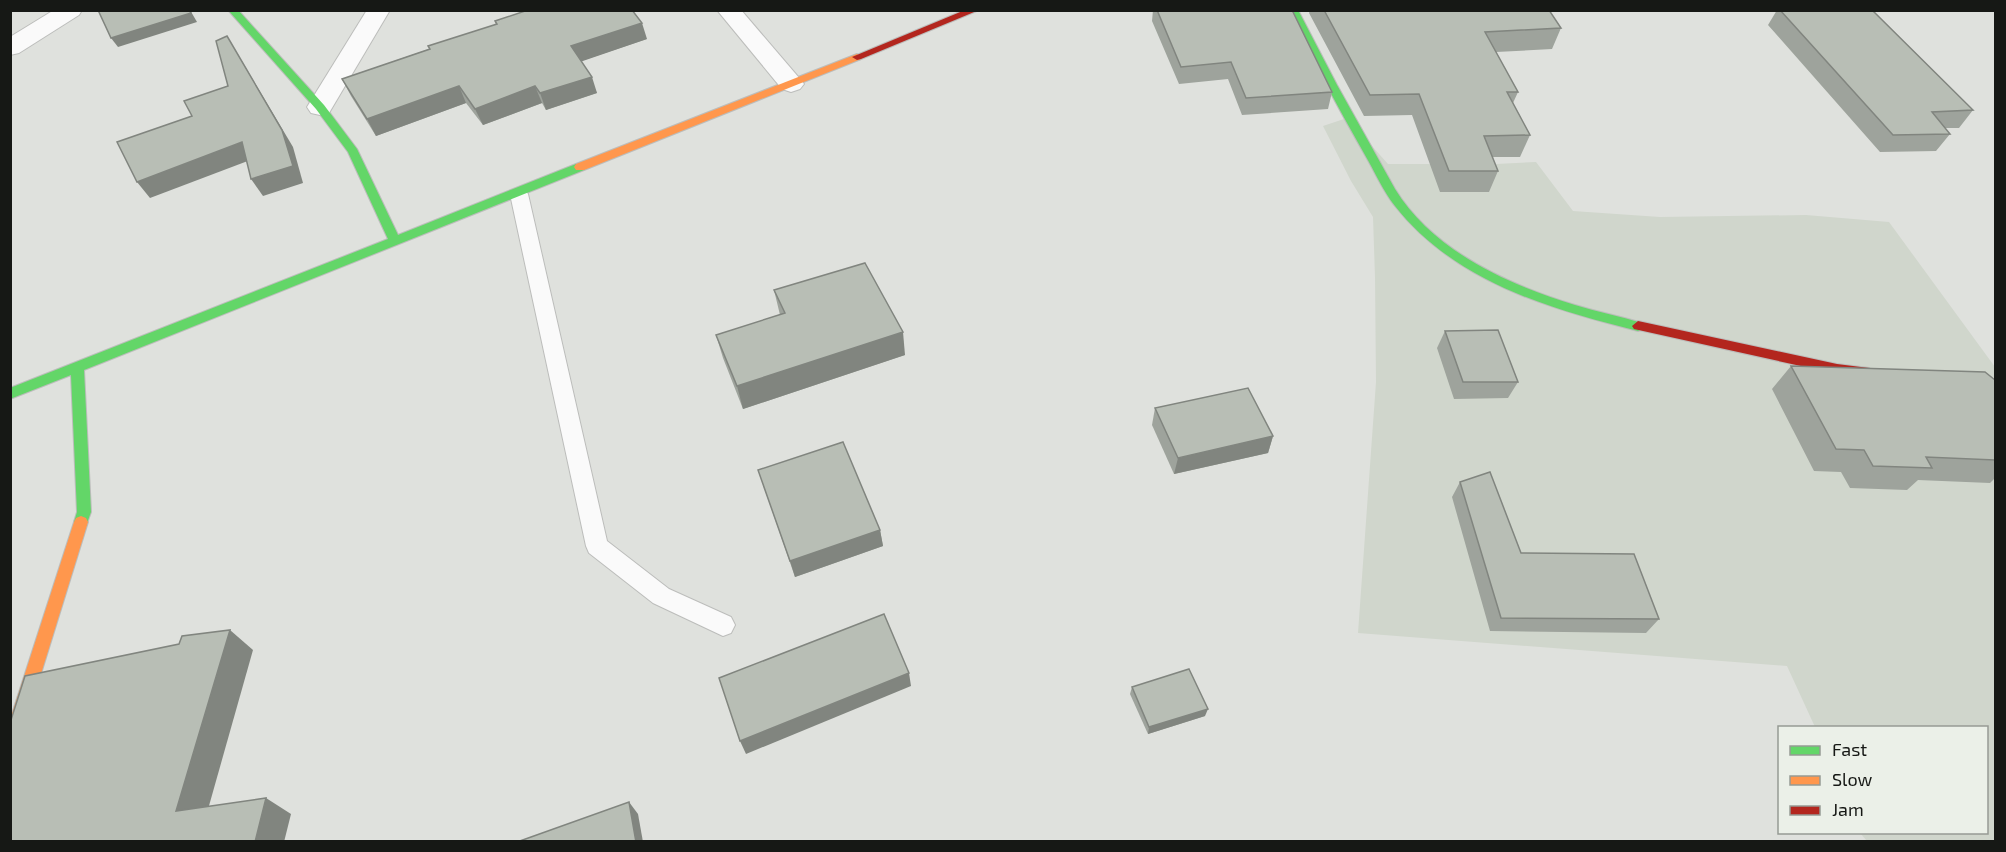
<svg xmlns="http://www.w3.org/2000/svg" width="2006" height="852" font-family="'Exo 2',sans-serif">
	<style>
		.built { fill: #d0d6cc }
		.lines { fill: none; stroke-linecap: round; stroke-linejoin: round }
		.lane-casing { stroke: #bcbdbb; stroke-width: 2 }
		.street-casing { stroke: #bcbdbb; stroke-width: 2 }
		.fast-casing { stroke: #bcbdbb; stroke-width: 2 }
		.slow-casing { stroke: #bcbdbb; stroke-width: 2 }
		.jam-casing { stroke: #bcbdbb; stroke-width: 2 }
		.lane { fill: #fafafa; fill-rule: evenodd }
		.street { fill: #fafafa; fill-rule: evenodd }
		.fast { fill: #63d668; fill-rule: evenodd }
		.slow { fill: #ff974d; fill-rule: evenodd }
		.jam { fill: #b3261e; fill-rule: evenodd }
		.wall { fill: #9ea39c }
		.shaded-wall { fill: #81857f }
		.building { fill: #b8beb5; stroke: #81857f; stroke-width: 1.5 }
	</style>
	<rect width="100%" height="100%" fill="#dfe1dd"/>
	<!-- built -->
	<polygon class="built" points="1347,118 1388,164 1496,164 1536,162 1573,211 1660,217 1806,215 1889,222 1995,367 1995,841 1867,841 1860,833 1986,832 1986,728 1815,727 1787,666 1358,633 1376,382 1375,277 1373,217 1351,181 1323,126"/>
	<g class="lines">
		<defs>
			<polygon id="lane" points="519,188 525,190 528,194 607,541 669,589 731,617 735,625 731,633 723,636 653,603 589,553 586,546 510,194 513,190"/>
			<g id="street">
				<polygon points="54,10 82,10 79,15 19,53 10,55 10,37"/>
				<polygon points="367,10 390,10 329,113 320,115 311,113 307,107"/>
				<polygon points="717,10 741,10 800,79 804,84 800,89 791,92 782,89"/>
			</g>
			<g id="fast">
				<polygon points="228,10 238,10 324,105 357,149 398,235 576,164 584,164 586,167 584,170 84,370 91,512 86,526 81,528 76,526 74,522 77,512 71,375 10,399 10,388 388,239 348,152 316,109"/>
				<path d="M1288,10H1298L1337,85L1395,189C1433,251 1509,285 1575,305C1597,312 1620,316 1642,323L1644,326L1642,329L1638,331C1549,309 1454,281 1395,206C1383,191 1375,172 1365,155C1338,108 1313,60 1288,10Z"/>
			</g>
			<g id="slow">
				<polygon points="857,54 862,57 861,59 584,170 576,170 574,167 576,164"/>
				<polygon points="81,516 86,518 88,522 18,748 16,754 10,756 10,720 74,522 76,518"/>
			</g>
			<g id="jam">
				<polygon points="965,10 979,10 861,59 857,60 852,57"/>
				<polygon points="1638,321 1837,364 1869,368 1875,373 1869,378 1837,374 1634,329 1632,326"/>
			</g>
		</defs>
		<!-- lane casing -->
		<use href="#lane" class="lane-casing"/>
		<!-- street casing -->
		<use href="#street" class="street-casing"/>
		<!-- fast casing -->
		<use href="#fast" class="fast-casing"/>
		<!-- slow casing -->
		<use href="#slow" class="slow-casing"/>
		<!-- jam casing -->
		<use href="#jam" class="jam-casing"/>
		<!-- lane -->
		<use href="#lane" class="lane"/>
		<!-- street -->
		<use href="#street" class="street"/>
		<!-- fast -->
		<use href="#fast" class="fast"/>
		<!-- slow -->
		<use href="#slow" class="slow"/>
		<!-- jam -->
		<use href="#jam" class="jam"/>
	</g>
	<!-- wall -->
	<g class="wall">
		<polygon points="1153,10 1292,10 1332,92 1328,109 1242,115 1228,79 1179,84 1152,21"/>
		<polygon points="1310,10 1549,10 1561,28 1552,49 1496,52 1518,92 1513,103 1530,135 1520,157 1492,157 1498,171 1489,192 1440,192 1412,115 1364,116 1309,13"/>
		<polygon points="1777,10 1872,10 1973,110 1959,128 1945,128 1950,134 1936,151 1880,152 1768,25"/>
		<polygon points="495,21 647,39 581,61 597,93 546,110 542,103 483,125 466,103 376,136 351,96 342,79 429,49 496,25"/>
		<polygon points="774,290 905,355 743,409 723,358 716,335 780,315"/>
		<polygon points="1445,331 1518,382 1508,398 1454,399 1437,348"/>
		<polygon points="1791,366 1995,380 1995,478 1990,483 1918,480 1907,490 1850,488 1841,472 1814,471 1772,389"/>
		<polygon points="1155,408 1273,436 1268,453 1174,474 1152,425"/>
		<polygon points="758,470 880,530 883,546 795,577"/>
		<polygon points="1460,482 1521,553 1659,619 1646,633 1490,631 1452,497"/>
		<polygon points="1132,687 1205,716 1148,734 1130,694"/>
	</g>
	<!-- shaded-wall -->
	<g class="shaded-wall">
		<polygon points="189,10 190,10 197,22 118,47 111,38"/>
		<polygon points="642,23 647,39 577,63 571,46"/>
		<polygon points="237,53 293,147 303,183 263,196 251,179"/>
		<polygon points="592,77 597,93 546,110 540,93"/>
		<polygon points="459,86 466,103 376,136 367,119"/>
		<polygon points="535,86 542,103 483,125 475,109"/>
		<polygon points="242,142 253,159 150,198 137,182"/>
		<polygon points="903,332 905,355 743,409 737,386"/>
		<polygon points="1273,436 1268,453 1174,474 1178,458"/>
		<polygon points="880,530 883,546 795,577 790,561"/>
		<polygon points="230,630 253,650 203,827 176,811"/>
		<polygon points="909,673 911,686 746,754 740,741"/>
		<polygon points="1208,709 1205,716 1148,734 1149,727"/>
		<polygon points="266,798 291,814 284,842 255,842"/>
		<polygon points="629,802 638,814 643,842 636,842"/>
	</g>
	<!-- building -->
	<g class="building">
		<polygon points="98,10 189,10 191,13 111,38"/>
		<polygon points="528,10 632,10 642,23 571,46 592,77 540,93 535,86 475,109 459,86 367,119 342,79 430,49 428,46 497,24 495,21"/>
		<polygon points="1157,10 1292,10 1332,92 1246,98 1231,62 1181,67"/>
		<polygon points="1324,10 1549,10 1561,28 1485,32 1518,92 1507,92 1530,135 1484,136 1498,171 1449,171 1419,94 1370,95"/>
		<polygon points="1780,10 1872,10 1973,110 1932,112 1950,134 1893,135"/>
		<polygon points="227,36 282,130 293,166 251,179 242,142 137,182 117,142 192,116 184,101 228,86 216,41"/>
		<polygon points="865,263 903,332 737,386 716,335 785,313 774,290"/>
		<polygon points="1498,330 1518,382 1463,382 1445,331"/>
		<polygon points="1791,366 1985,372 1995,380 1995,460 1926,457 1932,468 1873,466 1864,450 1836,449"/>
		<polygon points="1248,388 1273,436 1178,458 1155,408"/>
		<polygon points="843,442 880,530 790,561 758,470"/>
		<polygon points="1490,472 1521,553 1634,554 1659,619 1501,618 1460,482"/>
		<polygon points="884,614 909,673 740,741 719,678"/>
		<polygon points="230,630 176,811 266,798 255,842 10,842 10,723 25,676 179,644 182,636"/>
		<polygon points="1189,669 1208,709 1149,727 1132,687"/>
		<polygon points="629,802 636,842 517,842"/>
	</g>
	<!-- border -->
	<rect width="2006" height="852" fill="none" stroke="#161815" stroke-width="24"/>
	<!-- legend -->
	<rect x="1778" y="726" width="210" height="108" fill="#ebf0e8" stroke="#969a94" stroke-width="1.5"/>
	<rect x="1790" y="746" width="30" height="9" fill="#63d668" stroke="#969a94" stroke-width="1.5"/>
	<text x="1832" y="756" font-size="18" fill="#161815">Fast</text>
	<rect x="1790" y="776" width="30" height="9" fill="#ff974d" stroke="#969a94" stroke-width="1.5"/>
	<text x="1832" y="786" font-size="18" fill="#161815">Slow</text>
	<rect x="1790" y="806" width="30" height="9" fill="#b3261e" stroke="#969a94" stroke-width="1.5"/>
	<text x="1832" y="816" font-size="18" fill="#161815">Jam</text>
</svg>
